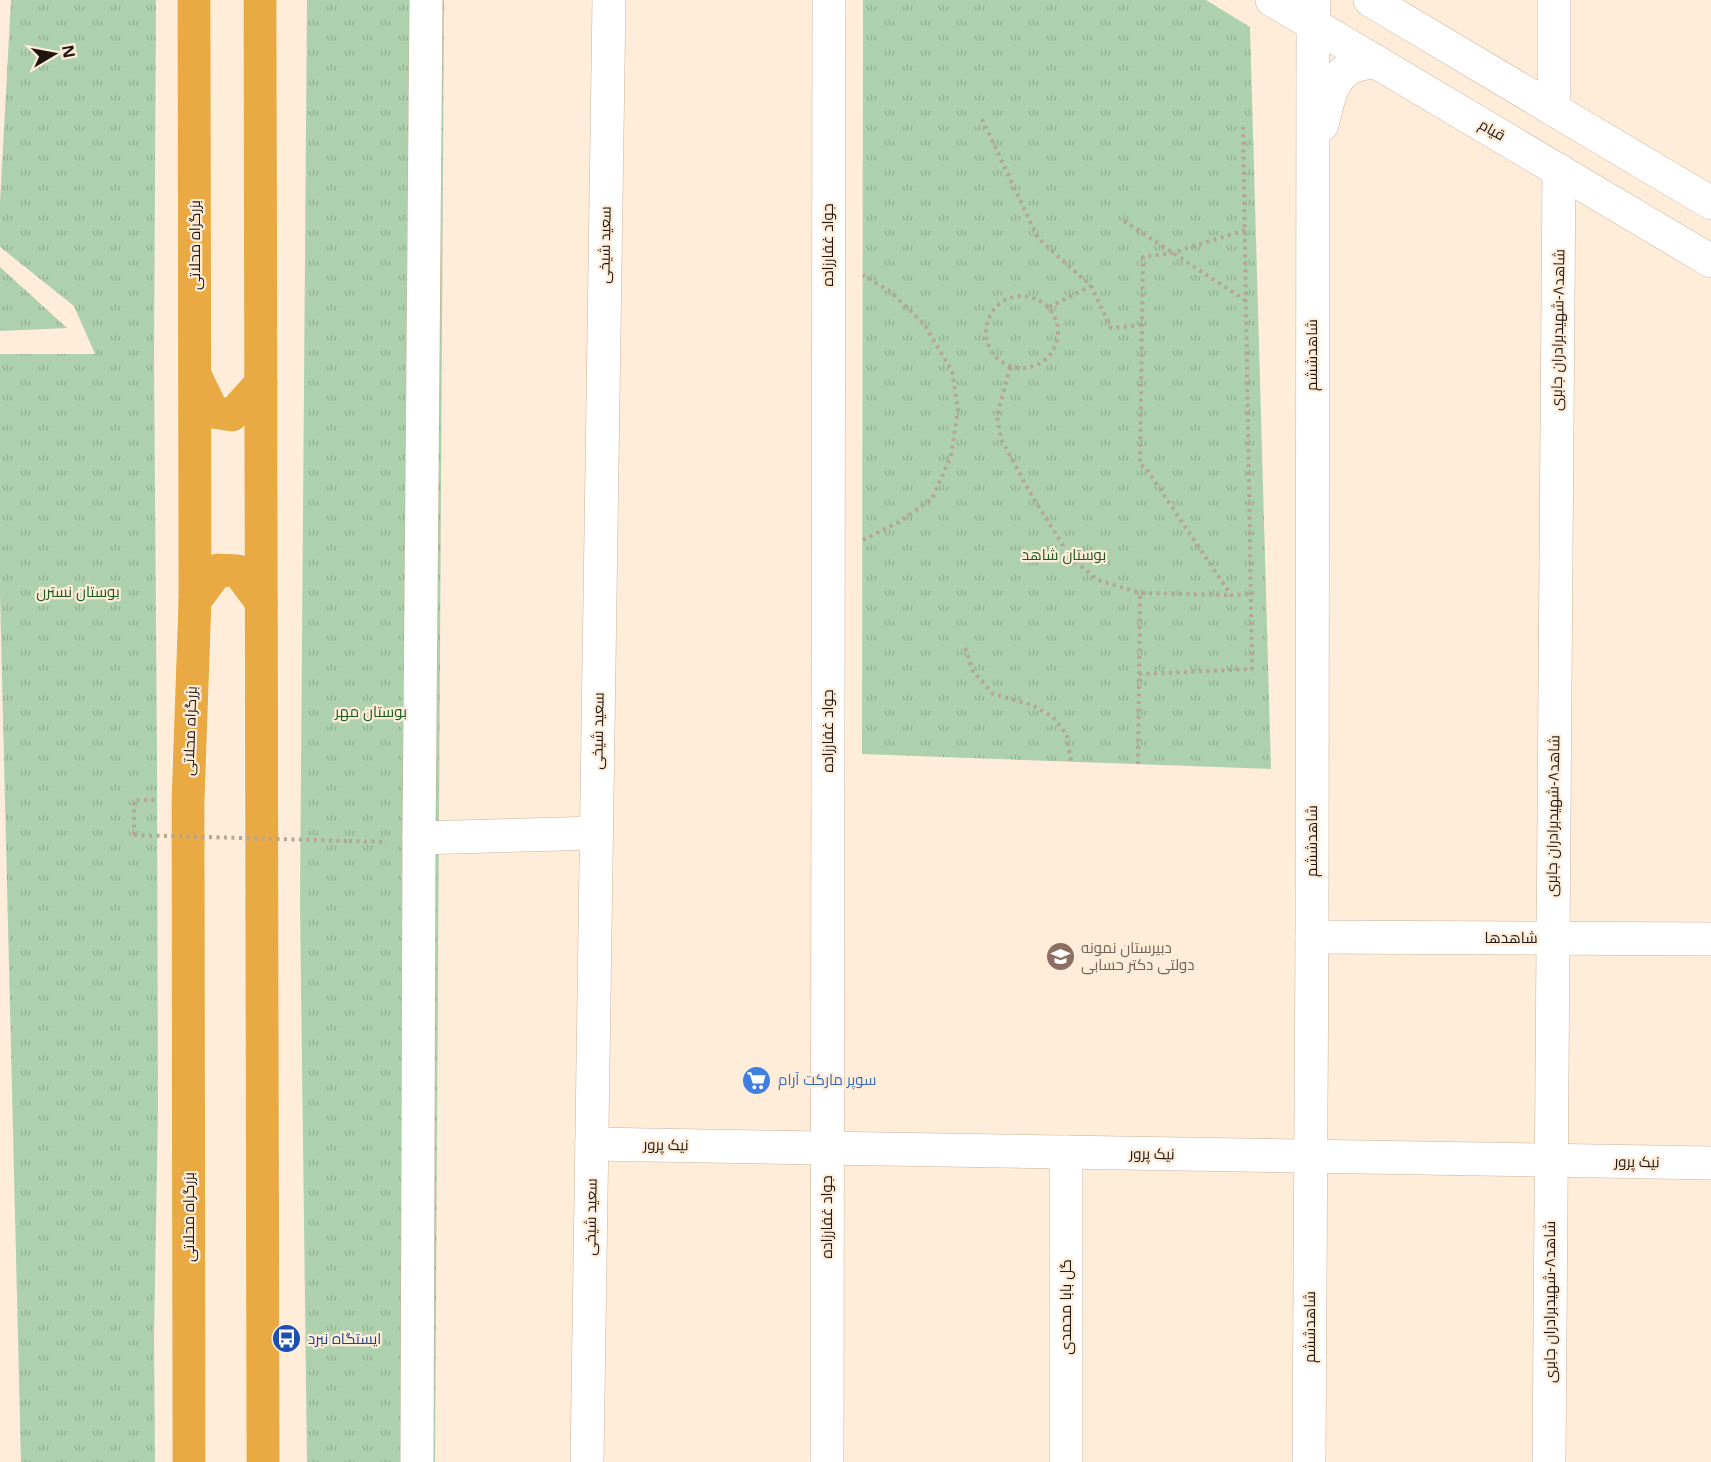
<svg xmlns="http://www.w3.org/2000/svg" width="1711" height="1462" font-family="'Open Sans',Cairo,sans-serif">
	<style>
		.park { fill: url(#park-tufts) }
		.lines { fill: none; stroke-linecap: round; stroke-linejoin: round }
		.minor-casing { stroke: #c9b39c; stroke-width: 34 }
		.highway-casing { stroke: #fff; stroke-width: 34 }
		.path { stroke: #b5a596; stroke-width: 4; stroke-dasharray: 3 4.5; stroke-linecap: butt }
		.minor { stroke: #fff; stroke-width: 33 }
		.highway { stroke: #e9aa43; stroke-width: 33 }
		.path-bridge { stroke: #b5a596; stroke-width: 4; stroke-dasharray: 3 4.5; stroke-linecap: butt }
		.labels { text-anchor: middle; stroke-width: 4.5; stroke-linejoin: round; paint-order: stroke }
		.street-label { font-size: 15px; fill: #1f170f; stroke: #ffecd9 }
		.park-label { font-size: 15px; fill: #175d1d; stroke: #ffecd9 }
		.education-label { font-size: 15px; fill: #785e54; stroke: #ffecd9; text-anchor: start }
		.shop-label { font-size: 15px; fill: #366cbe; stroke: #ffecd9; text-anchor: start }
		.transit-label { font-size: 15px; fill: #164399; stroke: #ffecd9; text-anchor: start }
	</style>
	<defs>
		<pattern id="park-tufts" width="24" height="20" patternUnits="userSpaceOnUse" patternTransform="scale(1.5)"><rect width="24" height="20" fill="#aed1ad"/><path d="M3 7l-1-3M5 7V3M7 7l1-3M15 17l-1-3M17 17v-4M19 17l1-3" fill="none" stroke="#95b394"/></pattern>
	</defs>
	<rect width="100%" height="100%" fill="#ffecd9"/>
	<!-- park -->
	<g class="park">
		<polygon points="11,0 156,0 154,358 157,760 158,1110 154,1337 155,1462 21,1462 0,594 0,354 95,354 74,306 0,247 0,202"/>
		<polygon points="307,0 444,0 435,1462 307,1462 300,902"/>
		<polygon points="863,0 1206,0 1250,27 1271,769 862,754"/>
		<polygon points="0,267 67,328 0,331"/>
	</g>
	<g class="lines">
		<defs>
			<g id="minor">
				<polyline points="426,0 419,838 597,833"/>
				<polyline points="1272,0 1711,261"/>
				<polyline points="1370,0 1711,203"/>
				<polyline points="1554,0 1554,110"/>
				<path d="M1322,125C1327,105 1331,76 1352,67C1359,64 1367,63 1375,61"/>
				<polyline points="1312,937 1711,939"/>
				<polyline points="592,1144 1711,1163"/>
				<polyline points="417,1462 419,838"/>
				<polyline points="587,1462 609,0"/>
				<polyline points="827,1462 829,0"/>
				<polyline points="1066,1462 1066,1152"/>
				<polyline points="1309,1462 1312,937 1313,25 1314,0"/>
				<polyline points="1549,1462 1559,170"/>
			</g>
			<g id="highway">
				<polyline points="260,0 263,1462"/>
				<polyline points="196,377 213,412 232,415 261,383"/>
				<polyline points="195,601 218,570 238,571 261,602"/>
				<polyline points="189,1462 188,801 195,601 194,0"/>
			</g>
		</defs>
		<!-- minor casing -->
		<use href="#minor" class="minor-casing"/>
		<!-- highway casing -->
		<use href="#highway" class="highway-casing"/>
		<!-- path -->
		<g class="path">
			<polyline points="982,119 1038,238 1091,286 1111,328 1142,325"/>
			<polyline points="1124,221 1245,300"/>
			<polyline points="1245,230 1172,253 1143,257 1140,465 1145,467 1231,595 1251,594"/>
			<circle cx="1022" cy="332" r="36"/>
			<polyline points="1049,307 1091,286"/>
			<polyline points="1010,367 997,416 1001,439 1032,496 1071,558 1098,580 1140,593 1231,595"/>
			<polyline points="863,540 899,522 932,499 951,456 958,410 952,371 924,324 891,292 863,275"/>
			<polyline points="965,648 973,671 993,694 1032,705 1053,717 1067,735 1071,762"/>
			<polyline points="1139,674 1252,669 1243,123"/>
			<polyline points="1138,764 1140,593"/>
			<polyline points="134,835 134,800 158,800"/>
			<polyline points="349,841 387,842"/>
		</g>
		<!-- minor -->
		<use href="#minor" class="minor"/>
		<!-- highway -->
		<use href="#highway" class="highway"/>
		<!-- path-bridge -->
		<polyline class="path-bridge" points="134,835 349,841"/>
	</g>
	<!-- icons -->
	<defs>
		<symbol id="school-disc" viewBox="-11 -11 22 22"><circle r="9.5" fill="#8d6e63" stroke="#ffecd9"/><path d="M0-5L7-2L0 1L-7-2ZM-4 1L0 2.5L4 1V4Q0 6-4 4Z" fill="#fff"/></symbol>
		<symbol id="supermarket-disc" viewBox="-11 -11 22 22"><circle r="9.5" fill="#3f7fe0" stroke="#ffecd9"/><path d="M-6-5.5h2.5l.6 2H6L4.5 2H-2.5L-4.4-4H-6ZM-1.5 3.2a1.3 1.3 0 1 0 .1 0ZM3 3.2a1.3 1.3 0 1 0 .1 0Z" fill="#fff"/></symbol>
		<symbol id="bus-disc" viewBox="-11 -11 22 22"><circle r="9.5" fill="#1a4fb4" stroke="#ffecd9"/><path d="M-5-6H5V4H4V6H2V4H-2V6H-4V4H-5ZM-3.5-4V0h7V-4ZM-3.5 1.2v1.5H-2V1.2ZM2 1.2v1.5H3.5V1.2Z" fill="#fff"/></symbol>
	</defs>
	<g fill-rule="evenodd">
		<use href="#school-disc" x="1044" y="940" width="33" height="33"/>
		<use href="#supermarket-disc" x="740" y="1064" width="33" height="33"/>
		<use href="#bus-disc" x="270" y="1322" width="33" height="33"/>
	</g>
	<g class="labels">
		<!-- street labels -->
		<g class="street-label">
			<text transform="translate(1492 130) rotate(30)" y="5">قیام</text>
			<text transform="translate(195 245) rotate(-90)" y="5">بزرگراه محلاتی</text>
			<text transform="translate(605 245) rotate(-89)" y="5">سعید شیخی</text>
			<text transform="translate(828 245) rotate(-90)" y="5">جواد غفارزاده</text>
			<text transform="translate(1558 330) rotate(-89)" y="5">شاهد۸-شهیدبرادران جابری</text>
			<text transform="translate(1312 355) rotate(-90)" y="5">شاهدششم</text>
			<text transform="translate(190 731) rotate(-88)" y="5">بزرگراه محلاتی</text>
			<text transform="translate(598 731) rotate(-89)" y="5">سعید شیخی</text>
			<text transform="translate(828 731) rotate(-90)" y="5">جواد غفارزاده</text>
			<text transform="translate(1553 816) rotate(-89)" y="5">شاهد۸-شهیدبرادران جابری</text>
			<text transform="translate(1312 841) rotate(-90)" y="5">شاهدششم</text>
			<text x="1511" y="943">شاهدها</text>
			<text transform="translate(666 1145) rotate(1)" y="5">نیک پرور</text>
			<text transform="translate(1152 1154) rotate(1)" y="5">نیک پرور</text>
			<text transform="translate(1637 1162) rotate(1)" y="5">نیک پرور</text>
			<text transform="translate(189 1217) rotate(-90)" y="5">بزرگراه محلاتی</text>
			<text transform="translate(591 1217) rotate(-89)" y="5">سعید شیخی</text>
			<text transform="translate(827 1217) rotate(-90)" y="5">جواد غفارزاده</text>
			<text transform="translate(1550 1302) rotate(-90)" y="5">شاهد۸-شهیدبرادران جابری</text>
			<text transform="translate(1066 1307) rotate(-90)" y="5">گل بابا محمدی</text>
			<text transform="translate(1310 1327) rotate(-90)" y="5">شاهدششم</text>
		</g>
		<!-- park labels -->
		<g class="park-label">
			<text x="1064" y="560">بوستان شاهد</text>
			<text x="78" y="597">بوستان نسترن</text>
			<text x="371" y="717">بوستان مهر</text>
		</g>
		<!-- education labels -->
		<g class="education-label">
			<text x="1081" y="953">دبیرستان نمونه<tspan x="1081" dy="17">دولتی دکتر حسابی</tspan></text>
		</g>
		<!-- shop labels -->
		<g class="shop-label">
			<text x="778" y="1085">سوپر مارکت آرام</text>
		</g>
		<!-- transit labels -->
		<g class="transit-label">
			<text x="308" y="1344">ایستگاه نبرد</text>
		</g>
	</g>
	<!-- north arrow -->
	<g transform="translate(54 54) rotate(80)" stroke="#ffecd9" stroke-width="4.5" paint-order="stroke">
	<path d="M0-4.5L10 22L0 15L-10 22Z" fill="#1f170f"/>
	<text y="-9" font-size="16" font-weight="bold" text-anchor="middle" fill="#1f170f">N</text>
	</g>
</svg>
